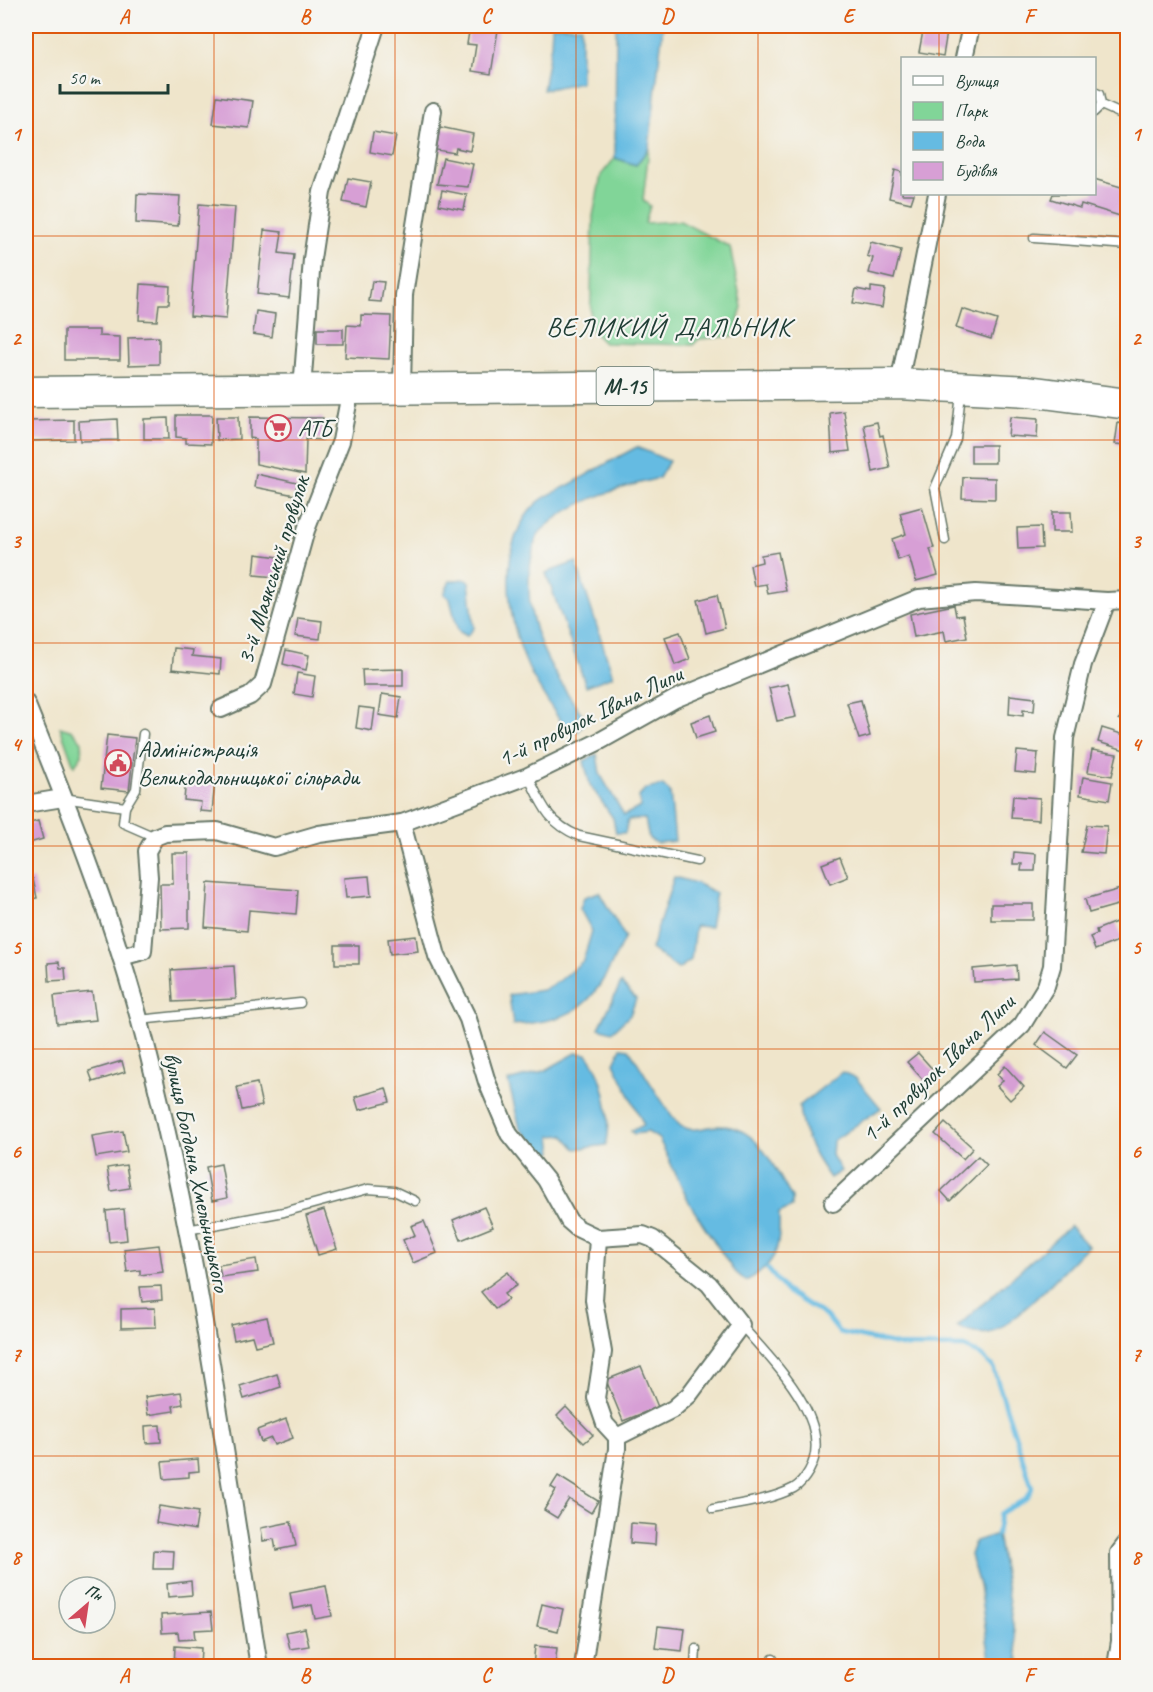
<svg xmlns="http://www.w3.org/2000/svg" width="1153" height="1692" font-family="Caveat,sans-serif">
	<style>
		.green { fill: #81d598; stroke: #508966; stroke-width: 1.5 }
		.water { fill: #65bbe2; stroke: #427c8b; stroke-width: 1.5 }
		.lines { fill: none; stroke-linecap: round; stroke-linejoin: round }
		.stream { stroke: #65bbe2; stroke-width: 4.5 }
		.building { fill: #d79fd5 }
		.lane-casing { stroke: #687869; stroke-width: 11 }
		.street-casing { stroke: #687869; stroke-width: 20 }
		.highway-casing { stroke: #687869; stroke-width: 33 }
		.lane { stroke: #fff; stroke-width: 8 }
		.street { stroke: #fff; stroke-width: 16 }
		.highway { stroke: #fff; stroke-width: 30 }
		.grid { fill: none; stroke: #de580e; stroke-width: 1.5; stroke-opacity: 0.55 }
		.labels { text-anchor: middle; stroke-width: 4.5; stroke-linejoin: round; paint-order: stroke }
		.shield { fill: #f6f6f2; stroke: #60746d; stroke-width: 1.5 }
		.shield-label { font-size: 22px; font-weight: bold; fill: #1f3d34 }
		.poi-label { font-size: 24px; fill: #1f3d34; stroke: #f6f6f2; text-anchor: start }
		.street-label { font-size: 24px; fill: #1f3d34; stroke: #f6f6f2 }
		.quarter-label { font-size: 27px; letter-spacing: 1.5px; fill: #1f3d34; stroke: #f6f6f2 }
		.neatline { fill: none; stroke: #de580e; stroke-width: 2 }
		.grid-label { font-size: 20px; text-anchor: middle; font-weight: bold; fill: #de580e }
	</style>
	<rect width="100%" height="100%" fill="#f6f6f2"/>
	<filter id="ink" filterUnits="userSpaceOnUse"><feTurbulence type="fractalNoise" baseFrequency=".0167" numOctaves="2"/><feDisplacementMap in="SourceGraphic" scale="12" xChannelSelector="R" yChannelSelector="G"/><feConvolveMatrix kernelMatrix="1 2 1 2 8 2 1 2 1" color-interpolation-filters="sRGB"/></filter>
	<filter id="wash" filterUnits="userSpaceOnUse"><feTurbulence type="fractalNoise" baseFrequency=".008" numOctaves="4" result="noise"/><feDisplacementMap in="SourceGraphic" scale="24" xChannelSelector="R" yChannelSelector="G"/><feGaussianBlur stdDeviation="1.35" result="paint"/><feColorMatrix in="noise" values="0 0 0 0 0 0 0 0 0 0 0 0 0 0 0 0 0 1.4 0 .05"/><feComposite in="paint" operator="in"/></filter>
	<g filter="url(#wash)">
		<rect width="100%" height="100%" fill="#efe5cb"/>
		<!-- green -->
		<g class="green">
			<polygon points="649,148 643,200 650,206 645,223 680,221 730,247 742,307 734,336 699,339 693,345 604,343 590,329 593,216 601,175 615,158 636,165"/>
			<polygon points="60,727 73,731 82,742 82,755 74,766"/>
		</g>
		<!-- water -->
		<g class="water">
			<polygon points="552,26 581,26 581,82 543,90 551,44"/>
			<polygon points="616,26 663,26 649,148 636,165 615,158"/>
			<path d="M637,447L669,461L659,478C618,489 574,499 542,530C535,536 533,551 531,560C520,623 551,672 586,720L579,731L566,730C554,710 538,689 528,667C507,619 495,543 537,503C546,495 559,490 569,485C592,472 614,459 637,447Z"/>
			<polygon points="576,562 613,676 586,686 546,573"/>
			<polygon points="463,579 469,581 474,628 467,636 458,631 450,599 444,594 450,581"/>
			<polygon points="597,754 600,774 624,815 641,807 639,797 644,790 663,785 670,792 675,841 657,843 649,839 645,819 628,820 625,833 616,833 613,818 590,785 584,761"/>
			<polygon points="674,877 696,883 716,893 710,927 695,926 691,960 678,969 651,949"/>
			<path d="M599,892L625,937C595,999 586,1020 513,1025L509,995L543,990L559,981L583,961L592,931L580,909L584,897Z"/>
			<polygon points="621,983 636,999 630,1015 612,1032 599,1028"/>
			<path d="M621,1048L629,1049C637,1061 673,1122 681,1126C695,1134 706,1125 721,1126C759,1126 775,1170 792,1198V1207L779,1213C780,1248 778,1263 746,1281L733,1270L691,1206L659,1139L648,1132L634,1134L631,1131L644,1125L614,1063Z"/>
			<path d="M576,1053L587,1054C604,1073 613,1121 606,1145L576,1149L564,1135L551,1136L553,1152L546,1155L520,1128L508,1081L544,1071Z"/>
			<path d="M842,1072L856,1078L881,1108L833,1141L832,1155L841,1171L830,1178C814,1156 801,1133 799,1106Z"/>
			<path d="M1070,1226L1088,1246C1069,1264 1011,1329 989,1333C978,1335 968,1332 957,1327Z"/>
			<polygon points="997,1534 1020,1666 991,1666 979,1585 970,1555 975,1541"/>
		</g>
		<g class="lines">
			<!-- stream -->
			<path class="stream" d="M767,1268L786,1291L826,1316L839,1332L901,1346L965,1347L982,1356L993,1367L1032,1487C1029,1503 1012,1504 1000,1514L997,1534"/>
		</g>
		<g id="blocks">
			<!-- building -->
			<g class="building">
				<polygon points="470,26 498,30 491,74 472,71 476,45 467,44"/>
				<polygon points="924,26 948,26 943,56 919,52"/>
				<polygon points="217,96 253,101 249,128 213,124"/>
				<polygon points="440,127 473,134 470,151 456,148 455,153 436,150"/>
				<polygon points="373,132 396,136 392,156 370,152"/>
				<polygon points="443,158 473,164 468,187 437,184"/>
				<polygon points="895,170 902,172 902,194 914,194 911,203 889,198"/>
				<polygon points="348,178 371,182 366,207 343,202"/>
				<polygon points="1094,179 1128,189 1128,222 1119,220 1120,216 1081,204 1080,208 1051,199 1053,194 1094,194"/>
				<polygon points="442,190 467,195 464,210 439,205"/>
				<polygon points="137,194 180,196 178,226 136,223"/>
				<polygon points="199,204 235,207 226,319 190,316"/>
				<polygon points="264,230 282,232 279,253 294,255 289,298 257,294"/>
				<polygon points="871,242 901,250 894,279 869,273 873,258 867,256"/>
				<polygon points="372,281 384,282 381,302 369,301"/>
				<polygon points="141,284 170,286 169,304 159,304 157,321 139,320"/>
				<polygon points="871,287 885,289 882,308 853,303 856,289 871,292"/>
				<polygon points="962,309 997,320 991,339 956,328"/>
				<polygon points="256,311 275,314 272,337 253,334"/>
				<polygon points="361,315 391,316 389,359 345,357 347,325 361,326"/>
				<rect x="317" y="329" width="26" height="15"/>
				<polygon points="64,330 99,330 99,336 120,337 120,360 64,360"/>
				<polygon points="159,337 159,364 129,365 128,338"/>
				<polygon points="844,411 850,451 832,453 830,413"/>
				<polygon points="176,415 212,415 211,444 186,443 186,438 176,437"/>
				<polygon points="216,417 238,417 239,439 217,440"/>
				<polygon points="250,417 323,418 322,440 306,439 305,474 256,464 256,439 250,438"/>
				<polygon points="1010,417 1038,419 1037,438 1008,436"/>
				<polygon points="168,418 169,439 144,439 144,419"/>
				<polygon points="117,419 118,440 80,441 79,421"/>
				<polygon points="74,420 74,440 26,441 26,421"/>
				<polygon points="877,422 880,436 883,435 890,468 873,472 864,425"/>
				<polygon points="1118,423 1128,425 1128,445 1115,444"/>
				<rect x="971" y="445" width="24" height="18"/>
				<polygon points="256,474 297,483 295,495 254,487"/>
				<polygon points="963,477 995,478 995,499 962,498"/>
				<polygon points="922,507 934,548 930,549 938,575 916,581 909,556 898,560 892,539 906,534 900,513"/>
				<polygon points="1052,512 1071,512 1072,532 1052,532"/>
				<polygon points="1041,527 1042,548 1018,549 1017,528"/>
				<polygon points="778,552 786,591 768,594 766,584 754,586 750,565 762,562 761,555"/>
				<polygon points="256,554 279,557 276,577 254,575"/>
				<polygon points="717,595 725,628 706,633 698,600"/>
				<polygon points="954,605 956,616 963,615 967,637 946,641 944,631 914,637 910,614"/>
				<polygon points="298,618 322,621 320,639 295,636"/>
				<polygon points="680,632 690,659 675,665 665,637"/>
				<polygon points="174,648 193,650 192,656 221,659 220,674 172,669"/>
				<polygon points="286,650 309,655 306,670 283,664"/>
				<polygon points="403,669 403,686 363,686 362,670"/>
				<polygon points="297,673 315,676 312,697 294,694"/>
				<polygon points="788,684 796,717 777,721 769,688"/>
				<polygon points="382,694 401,697 398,718 379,715"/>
				<polygon points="1010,695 1035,698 1034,711 1023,710 1023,716 1009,714"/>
				<polygon points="1128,699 1128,723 1119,719"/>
				<polygon points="861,700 870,736 859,739 847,703"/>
				<polygon points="359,707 375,709 372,731 356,728"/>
				<polygon points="710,715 715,732 696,738 691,722"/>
				<polygon points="1102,728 1128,736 1128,751 1098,742"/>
				<polygon points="107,735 135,738 129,791 101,788"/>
				<polygon points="1092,750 1117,754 1112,776 1088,772"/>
				<polygon points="1017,751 1038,753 1036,774 1015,772"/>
				<polygon points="1083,777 1112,782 1109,800 1080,795"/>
				<polygon points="186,778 215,781 212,812 200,811 201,802 184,800"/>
				<polygon points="1013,796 1040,798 1039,820 1011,818"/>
				<polygon points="38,821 43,839 26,844 26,824"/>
				<polygon points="1087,825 1107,826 1104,854 1081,852"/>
				<polygon points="1014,852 1036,854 1035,871 1021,871 1022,864 1013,864"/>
				<polygon points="172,853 189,853 189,928 161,929 160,884 173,884"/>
				<polygon points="840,857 848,877 830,884 822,864"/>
				<polygon points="369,876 371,896 346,898 344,878"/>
				<polygon points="33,879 37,898 26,900 26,881"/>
				<polygon points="208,883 298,890 296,914 249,910 247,931 205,927"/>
				<polygon points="1124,888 1128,902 1089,913 1085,899"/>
				<rect x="991" y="904" width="42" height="16"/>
				<polygon points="1116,922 1123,939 1095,950 1090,937 1097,934 1096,930"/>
				<polygon points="416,936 418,951 390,954 388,939"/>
				<rect x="335" y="945" width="24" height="19"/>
				<polygon points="59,962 60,968 65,968 66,980 49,981 48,963"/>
				<polygon points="1016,965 1017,979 974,982 973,969"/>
				<polygon points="234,966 236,999 173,1002 171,970"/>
				<polygon points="92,992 96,1020 57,1024 54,996"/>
				<polygon points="1045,1032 1077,1055 1067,1068 1036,1045"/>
				<polygon points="918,1053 936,1073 925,1082 907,1062"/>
				<polygon points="122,1061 125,1072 93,1082 89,1071"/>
				<polygon points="1005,1066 1024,1087 1010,1100 997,1086 1003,1081 997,1074"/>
				<polygon points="257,1083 262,1106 242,1110 237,1087"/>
				<polygon points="386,1088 390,1102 359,1110 355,1097"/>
				<polygon points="945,1123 973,1148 963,1159 935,1134"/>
				<polygon points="123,1131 127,1152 96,1157 92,1136"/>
				<polygon points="978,1156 987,1165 950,1201 941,1191"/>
				<polygon points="221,1164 227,1198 212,1201 206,1167"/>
				<polygon points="126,1165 130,1188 111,1191 107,1168"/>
				<polygon points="484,1207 493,1227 461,1240 453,1220"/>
				<polygon points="124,1209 127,1240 109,1242 106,1211"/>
				<polygon points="324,1210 337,1249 318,1255 306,1216"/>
				<polygon points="424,1221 437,1253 413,1263 403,1240 415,1235 411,1226"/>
				<polygon points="159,1245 163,1272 140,1275 140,1270 127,1272 124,1249"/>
				<polygon points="256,1259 258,1272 221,1277 219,1265"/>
				<polygon points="508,1272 517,1285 504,1294 508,1299 495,1309 481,1292"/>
				<polygon points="161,1286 162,1300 142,1302 140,1287"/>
				<polygon points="155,1308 156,1327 121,1328 121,1309"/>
				<polygon points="267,1317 273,1342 255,1346 252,1336 234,1340 231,1325"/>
				<polygon points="641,1366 658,1407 623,1421 606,1380"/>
				<polygon points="277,1374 281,1387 244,1399 240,1386"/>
				<polygon points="181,1392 183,1404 173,1406 174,1411 148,1415 145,1397"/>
				<polygon points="566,1407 593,1435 584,1443 557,1416"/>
				<polygon points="286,1419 293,1438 274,1445 271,1438 261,1442 257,1430"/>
				<polygon points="160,1425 161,1442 146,1443 145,1426"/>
				<polygon points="198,1459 199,1471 189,1472 189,1477 164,1479 162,1462"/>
				<polygon points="558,1476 598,1501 591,1513 569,1499 557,1518 544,1510 556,1490 551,1487"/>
				<polygon points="159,1506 198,1512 195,1530 156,1523"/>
				<polygon points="291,1522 296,1546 276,1550 274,1539 263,1541 261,1528"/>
				<polygon points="631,1523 656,1525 655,1545 630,1543"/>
				<polygon points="154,1550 174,1551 173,1569 153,1569"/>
				<polygon points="191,1581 192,1595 168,1597 167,1584"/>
				<polygon points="326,1586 332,1616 315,1619 312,1605 293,1609 290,1593"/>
				<polygon points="542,1604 563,1609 558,1631 537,1626"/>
				<polygon points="211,1612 213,1629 194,1630 195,1639 179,1640 178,1632 162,1633 161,1615"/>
				<polygon points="658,1626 685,1629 682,1651 655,1648"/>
				<polygon points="305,1628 309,1646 290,1649 286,1632"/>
				<polygon points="175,1646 201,1648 200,1666 174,1666"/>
				<polygon points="535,1646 557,1648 555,1666 533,1666"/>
			</g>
		</g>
	</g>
	<g filter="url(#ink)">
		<use href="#blocks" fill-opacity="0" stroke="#687869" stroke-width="1.5"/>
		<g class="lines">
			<defs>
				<g id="lane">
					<polyline points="1094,92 1099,94 1101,105 1128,117"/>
					<polyline points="1094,112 1101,105"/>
					<polyline points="1034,238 1128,245"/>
					<polyline points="945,540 935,488 956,439 961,393"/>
					<path d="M528,776C542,805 548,823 579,836L697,861"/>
					<polyline points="63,798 125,807 123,823 155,837"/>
					<polyline points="125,807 136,789 143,734"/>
					<polyline points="139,1020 300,1003"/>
					<polyline points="187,1230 284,1212 368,1189 394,1191 415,1201"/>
					<path d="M713,1509C739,1504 771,1500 794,1488C801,1484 805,1478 809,1471C837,1422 770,1359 741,1325"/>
					<polyline points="695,1666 696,1649"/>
					<polyline points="772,1666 773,1659"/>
				</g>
				<g id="street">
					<polyline points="964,58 971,26"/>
					<polyline points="899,384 937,194"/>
					<polyline points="402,388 404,295 433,111"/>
					<polyline points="302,389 312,259 322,192 376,26"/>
					<path d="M26,703C68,806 110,911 139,1018C196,1230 224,1450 259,1666"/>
					<polyline points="221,709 250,696 263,684 306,530 341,441 351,388"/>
					<polyline points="26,804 63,798"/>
					<polyline points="402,823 437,956 468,1019 487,1082 509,1134 546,1180 569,1221 577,1228 598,1238 594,1300 603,1352 596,1398 605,1424 617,1437 617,1449 583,1666"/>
					<polyline points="121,957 143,951 149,877 147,851 155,837 165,833 217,831 274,847 319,834 402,823 528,776 600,741 675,699 919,598 976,593 1107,601"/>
					<polyline points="833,1203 1022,1025 1046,986 1052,966 1065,738 1083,664 1107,601 1128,600"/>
					<polyline points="598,1238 643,1235 653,1239 709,1284 741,1325 689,1395 673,1409 617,1437"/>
					<polyline points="1116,1666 1120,1641 1119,1553 1128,1541"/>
				</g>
				<polyline id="highway" points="26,392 899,384 1028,391 1128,404"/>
			</defs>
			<!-- lane casing -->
			<use href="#lane" class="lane-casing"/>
			<!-- street casing -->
			<use href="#street" class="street-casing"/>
			<!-- highway casing -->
			<use href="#highway" class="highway-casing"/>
			<!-- lane -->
			<use href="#lane" class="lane"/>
			<!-- street -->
			<use href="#street" class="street"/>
			<!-- highway -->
			<use href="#highway" class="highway"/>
		</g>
	</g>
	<!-- grid -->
	<path class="grid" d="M214,26V1666M395,26V1666M576,26V1666M758,26V1666M939,26V58M939,194V1666M26,236H1128M26,440H1128M26,643H1128M26,846H1128M26,1049H1128M26,1252H1128M26,1456H1128"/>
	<!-- icons -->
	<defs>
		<symbol id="supermarket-ring" viewBox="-11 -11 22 22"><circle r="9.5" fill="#f6f6f2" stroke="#d1495b" stroke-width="1.5"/><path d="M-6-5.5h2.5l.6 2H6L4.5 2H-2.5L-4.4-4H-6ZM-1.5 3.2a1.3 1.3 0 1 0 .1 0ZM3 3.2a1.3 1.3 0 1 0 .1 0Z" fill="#d1495b"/></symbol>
		<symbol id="civic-ring" viewBox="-11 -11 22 22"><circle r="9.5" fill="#f6f6f2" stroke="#d1495b" stroke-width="1.5"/><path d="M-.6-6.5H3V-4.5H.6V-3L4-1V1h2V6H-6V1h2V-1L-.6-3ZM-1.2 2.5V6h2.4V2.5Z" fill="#d1495b"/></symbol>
	</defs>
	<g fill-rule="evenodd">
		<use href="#supermarket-ring" x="263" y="413" width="30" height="30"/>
		<use href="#civic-ring" x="103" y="748" width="30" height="30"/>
	</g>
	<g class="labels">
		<!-- shield labels -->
		<rect class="shield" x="596.5" y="367" width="57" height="38" rx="4.5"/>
		<g class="shield-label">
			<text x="625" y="394">М-15</text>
		</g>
		<!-- poi labels -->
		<g class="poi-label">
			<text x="298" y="436">АТБ</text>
			<text x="138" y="757">Адміністрація<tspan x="138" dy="28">Великодальницької сільради</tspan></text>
		</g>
		<!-- street labels -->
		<g class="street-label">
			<text transform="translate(273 570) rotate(-73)" y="8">3-й Маякський провулок</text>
			<text transform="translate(590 716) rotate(-26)" y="8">1-й провулок Івана Липи</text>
			<text transform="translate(938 1068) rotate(-44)" y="8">1-й провулок Івана Липи</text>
			<text transform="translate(197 1172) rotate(78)" y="8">вулиця Богдана Хмельницького</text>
		</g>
		<!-- quarter labels -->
		<g class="quarter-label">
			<text x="669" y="336">ВЕЛИКИЙ ДАЛЬНИК</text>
		</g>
	</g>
	<!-- margin -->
	<rect width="1153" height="1692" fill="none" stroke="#f6f6f2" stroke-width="66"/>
	<!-- legend -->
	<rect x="901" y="57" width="195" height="138" fill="#f6f6f2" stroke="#a0aca6" stroke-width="1.5"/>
	<rect x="913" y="76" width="30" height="9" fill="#ffffff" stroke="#a0aca6" stroke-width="1.5"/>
	<text x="955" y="87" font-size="18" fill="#1f3d34">Вулиця</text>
	<rect x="913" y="102" width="30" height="18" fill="#81d598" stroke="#a0aca6" stroke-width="1.5"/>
	<text x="955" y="117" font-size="18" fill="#1f3d34">Парк</text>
	<rect x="913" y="132" width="30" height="18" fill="#65bbe2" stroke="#a0aca6" stroke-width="1.5"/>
	<text x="955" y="147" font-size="18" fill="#1f3d34">Вода</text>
	<rect x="913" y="162" width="30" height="18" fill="#d79fd5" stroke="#a0aca6" stroke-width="1.5"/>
	<text x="955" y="177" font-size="18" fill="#1f3d34">Будівля</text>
	<!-- north arrow -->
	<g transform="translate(87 1605) rotate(29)"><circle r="28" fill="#f6f6f2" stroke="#a0aca6" stroke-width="1.5"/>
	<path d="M0-4.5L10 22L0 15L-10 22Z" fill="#d1495b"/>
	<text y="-9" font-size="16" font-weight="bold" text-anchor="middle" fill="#1f3d34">Пн</text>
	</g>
	<!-- scale -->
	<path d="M60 84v9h108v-9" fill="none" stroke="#1f3d34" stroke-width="3"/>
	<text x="69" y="84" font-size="18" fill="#1f3d34" stroke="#f6f6f2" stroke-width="4.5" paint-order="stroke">50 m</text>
	<rect x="33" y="33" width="1087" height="1626" class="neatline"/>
	<g class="grid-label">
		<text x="124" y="23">A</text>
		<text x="305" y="23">B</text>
		<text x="486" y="23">C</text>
		<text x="667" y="23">D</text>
		<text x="848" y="23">E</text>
		<text x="1029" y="23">F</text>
		<text x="16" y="141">1</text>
		<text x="1136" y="141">1</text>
		<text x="16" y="345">2</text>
		<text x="1136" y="345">2</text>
		<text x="16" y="548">3</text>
		<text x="1136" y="548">3</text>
		<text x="16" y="751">4</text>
		<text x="1136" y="751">4</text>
		<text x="16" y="954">5</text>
		<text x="1136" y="954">5</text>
		<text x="16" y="1158">6</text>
		<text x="1136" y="1158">6</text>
		<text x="16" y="1361">7</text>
		<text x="1136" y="1361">7</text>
		<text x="16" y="1564">8</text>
		<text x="1136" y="1564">8</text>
		<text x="124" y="1682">A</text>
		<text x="305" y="1682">B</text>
		<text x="486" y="1682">C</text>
		<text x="667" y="1682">D</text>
		<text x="848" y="1682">E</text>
		<text x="1029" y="1682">F</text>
	</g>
</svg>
